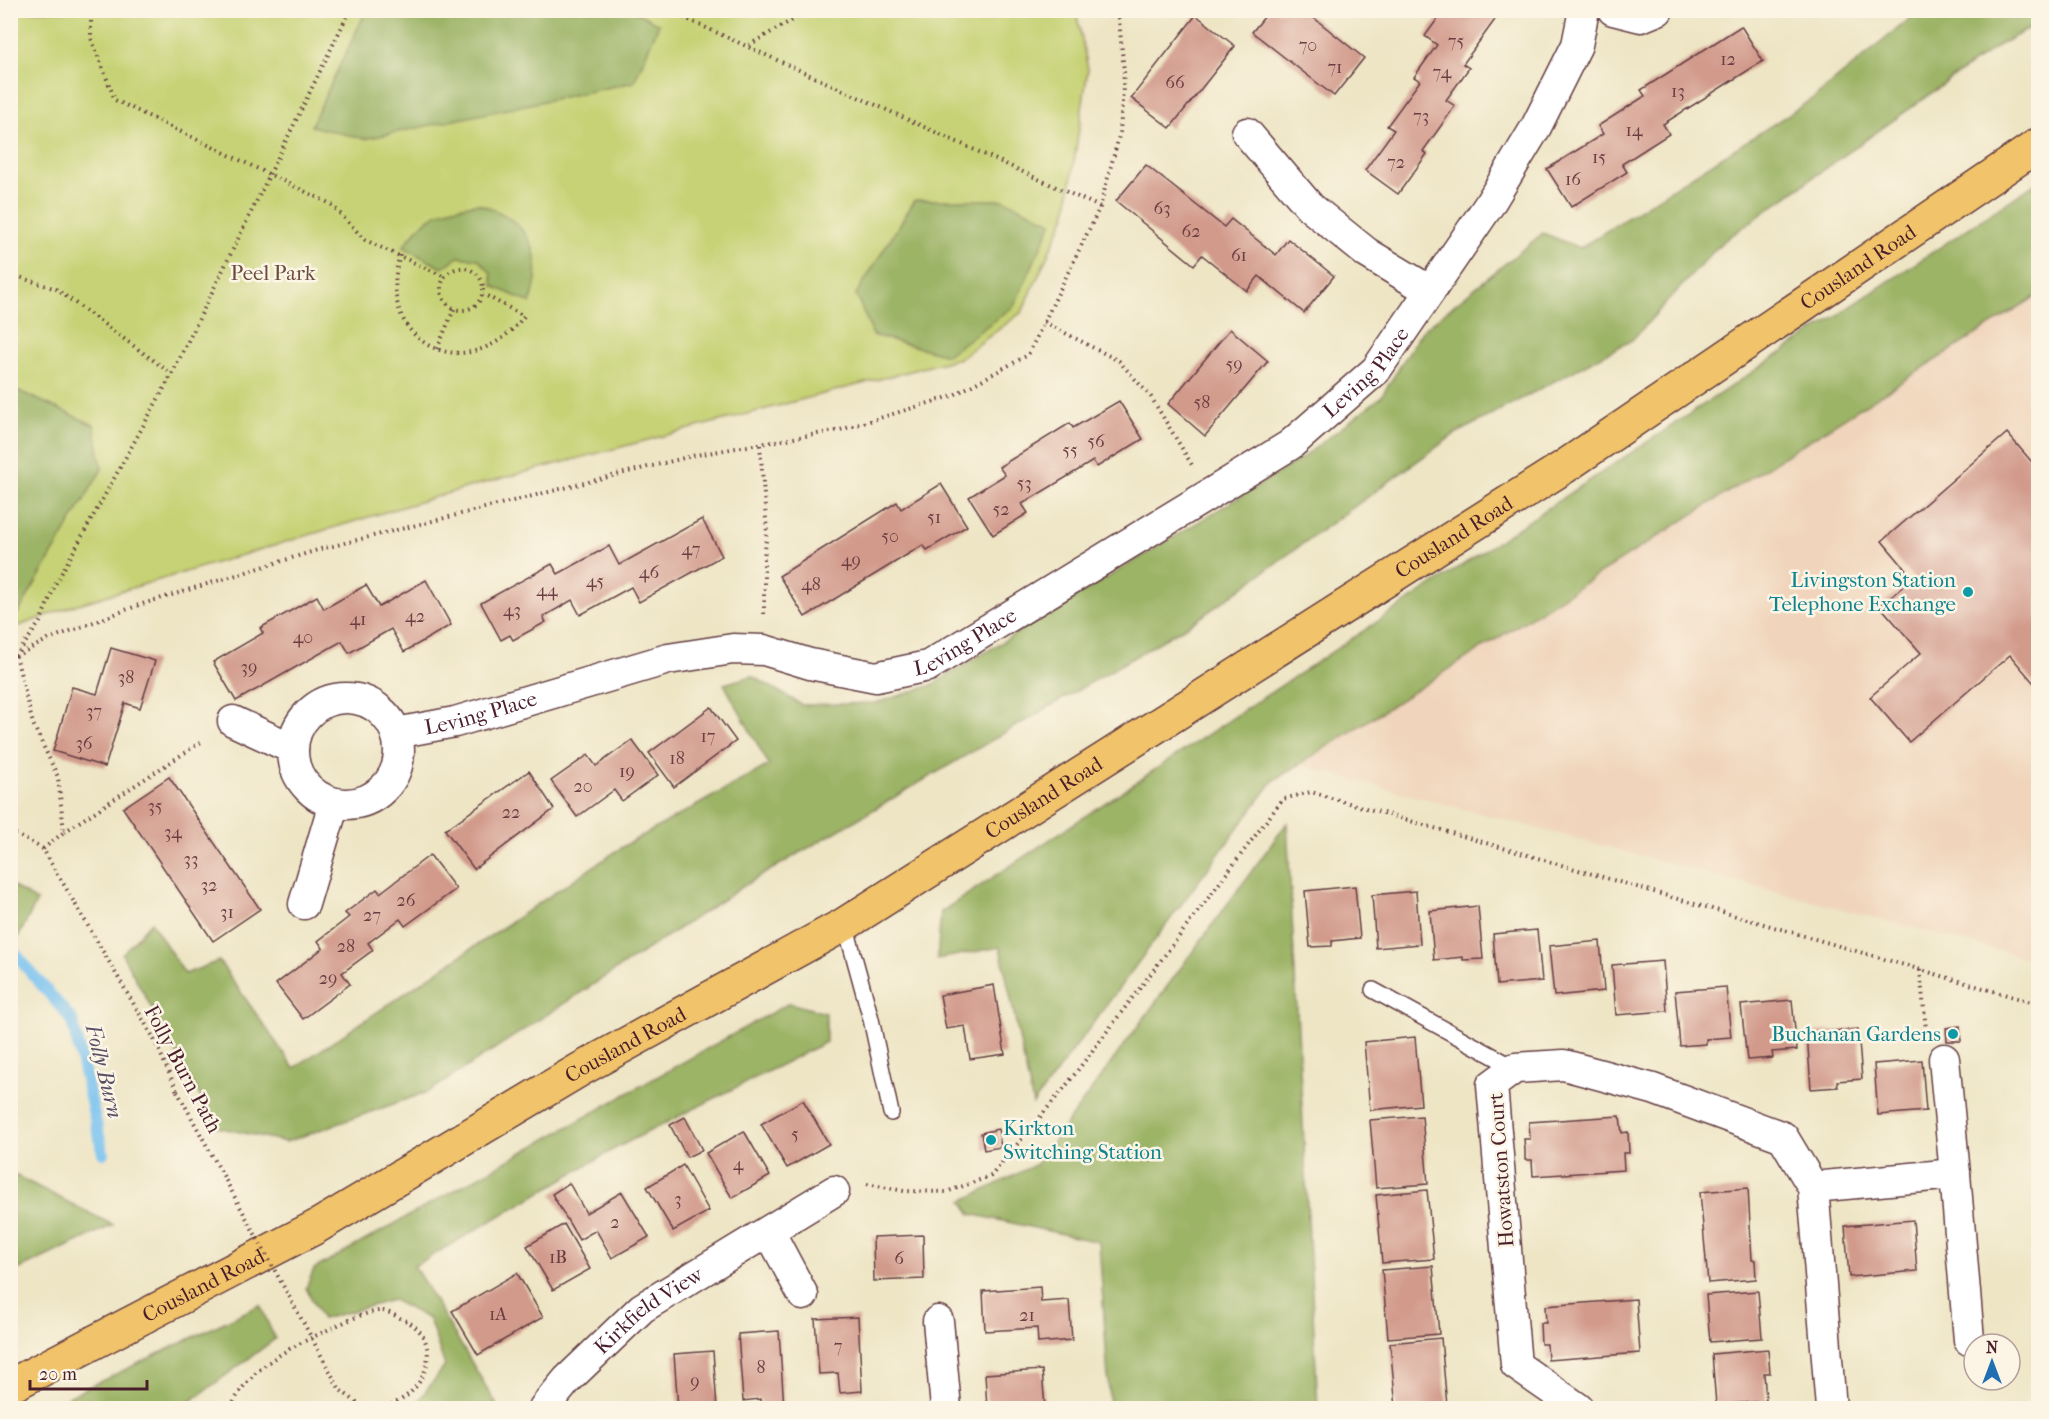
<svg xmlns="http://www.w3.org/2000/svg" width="2049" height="1419" font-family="'IM FELL French Canon',serif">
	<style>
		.built { fill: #f0d5bc }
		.green { fill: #c6d274; stroke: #887850; stroke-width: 1.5 }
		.forest { fill: #9cb466; stroke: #736a48; stroke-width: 1.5 }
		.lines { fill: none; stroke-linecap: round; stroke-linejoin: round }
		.stream { stroke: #76c1f0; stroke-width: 12 }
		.building { fill: #d19a8b }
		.lane-casing { stroke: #633d42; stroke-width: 18 }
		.street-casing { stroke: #633d42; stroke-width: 33 }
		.primary-casing { stroke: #633d42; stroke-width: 36 }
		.path { stroke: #633d42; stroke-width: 4; stroke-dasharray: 1.5 4.5; stroke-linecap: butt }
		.lane { stroke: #fff; stroke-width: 15 }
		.street { stroke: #fff; stroke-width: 30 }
		.primary { stroke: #f1c36a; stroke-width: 33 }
		.path-bridge { stroke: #633d42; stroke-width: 4; stroke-dasharray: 1.5 4.5; stroke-linecap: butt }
		.culture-dot { fill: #0f9aa8; stroke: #fcf5e5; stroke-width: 2 }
		.labels { text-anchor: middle; stroke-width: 5; stroke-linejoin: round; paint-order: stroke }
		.number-label { font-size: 18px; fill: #6c3e43 }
		.street-label { font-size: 21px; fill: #4a1f2b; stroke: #fcf5e5 }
		.park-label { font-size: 21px; fill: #694c3d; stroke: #fcf5e5 }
		.culture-label { font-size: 21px; fill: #0d838f; stroke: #fcf5e5; text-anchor: end }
		.water-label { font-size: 22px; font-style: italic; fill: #575066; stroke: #fcf5e5 }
	</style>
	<rect width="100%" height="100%" fill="#fcf5e5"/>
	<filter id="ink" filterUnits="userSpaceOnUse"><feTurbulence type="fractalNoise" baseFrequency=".0167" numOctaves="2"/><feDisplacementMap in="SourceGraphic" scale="12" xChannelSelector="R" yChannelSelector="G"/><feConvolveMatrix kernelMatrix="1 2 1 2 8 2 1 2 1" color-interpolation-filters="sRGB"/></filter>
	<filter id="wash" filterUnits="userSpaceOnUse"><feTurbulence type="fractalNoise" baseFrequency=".008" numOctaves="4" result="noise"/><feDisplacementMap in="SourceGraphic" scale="24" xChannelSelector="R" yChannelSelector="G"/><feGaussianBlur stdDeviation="1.35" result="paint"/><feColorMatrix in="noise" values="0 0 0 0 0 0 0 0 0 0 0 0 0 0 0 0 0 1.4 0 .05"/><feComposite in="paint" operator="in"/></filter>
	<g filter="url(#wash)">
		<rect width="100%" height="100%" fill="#eee5c5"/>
		<!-- built -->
		<polygon class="built" points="2038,295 2038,961 1298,765"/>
		<!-- green -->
		<polygon class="green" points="11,11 1076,11 1088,69 1066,215 1022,312 960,358 469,487 75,605 11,629"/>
		<!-- forest -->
		<g class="forest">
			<polygon points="632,10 659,24 634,82 365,139 311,126 366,11"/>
			<polygon points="1919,11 2038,11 2038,24 1999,45 1721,243 1632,340 1455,434 1197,620 750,882 430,1091 286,1142 217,1127 122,954 151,922 185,974 219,961 294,1068 624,846 769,765 724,684 752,676 802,705 876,703 932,685 1298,461 1381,397 1422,331 1543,233 1580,248 1814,98"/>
			<polygon points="2038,182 2038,295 1273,781 1033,1104 1000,947 937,959 941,912"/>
			<polygon points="915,200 1004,200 1052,222 1014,306 947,355 873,335 856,294"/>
			<path d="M478,204C527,218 548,254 530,303L493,286L491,273L478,259L458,257L442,268L403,247C427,215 439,208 478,204Z"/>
			<polygon points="10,387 94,425 102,469 15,618 11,619"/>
			<polygon points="1287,823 1318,1408 1110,1408 1099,1242 971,1214 962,1201 1037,1164"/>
			<polygon points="11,885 37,901 11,951"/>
			<polygon points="789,1003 826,1013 826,1042 616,1148 414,1266 497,1405 468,1408 413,1408 445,1366 429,1319 393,1300 322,1319 306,1288 314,1269"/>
			<polygon points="11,1173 113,1225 11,1273"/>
			<polygon points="260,1305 275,1339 191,1401 176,1408 45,1408"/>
		</g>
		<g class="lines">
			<!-- stream -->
			<polyline class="stream" points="10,948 72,1020 103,1153"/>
		</g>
		<g id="blocks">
			<!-- building -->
			<g class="building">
				<polygon points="1270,10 1304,10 1364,58 1334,96 1252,32"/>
				<polygon points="1444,10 1502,10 1463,64 1469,68 1446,100 1455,106 1423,151 1427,154 1398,194 1365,170 1394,130 1387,126 1420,81 1414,77 1437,45 1425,36"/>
				<polygon points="1196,15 1235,46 1170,128 1131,98"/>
				<polygon points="1741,26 1763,61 1663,124 1669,134 1622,164 1627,172 1571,207 1547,169 1603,134 1598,126 1645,96 1641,90"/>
				<polygon points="1146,165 1224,227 1231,219 1276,255 1288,239 1334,276 1304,313 1259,276 1247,291 1202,255 1194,265 1116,201"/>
				<polygon points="1230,329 1268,361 1205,436 1168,404"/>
				<polygon points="1119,401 1143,439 1097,467 1093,461 1022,504 1028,513 993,535 969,497 1005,475 999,467 1070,423 1073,428"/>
				<polygon points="2007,433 2038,469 2038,688 2010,655 1909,742 1870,697 1921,653 1880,606 1913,578 1882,541"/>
				<polygon points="941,484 967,526 927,550 923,545 805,617 779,576 897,502 901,509"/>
				<polygon points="702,519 722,556 639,602 631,587 580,615 572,600 543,617 546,622 513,640 510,635 501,640 481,603 552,564 558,574 609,546 619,565"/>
				<polygon points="426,580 451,625 404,652 391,629 349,653 342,641 236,701 213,662 263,633 260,628 317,596 324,609 366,585 379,607"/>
				<polygon points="111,648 155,661 140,708 125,703 105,767 53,751 72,687 97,694"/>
				<polygon points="711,707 736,741 674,787 649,753"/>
				<polygon points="632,740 658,775 622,801 614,790 577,817 551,781 588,755 596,766"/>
				<polygon points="529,771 554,809 474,869 445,830"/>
				<polygon points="169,777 260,909 213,941 123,808"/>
				<polygon points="430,855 456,889 405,926 400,919 368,943 373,950 342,973 350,984 303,1019 276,984 323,948 318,941 349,917 345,913 377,889 380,893"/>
				<polygon points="1355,886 1360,938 1332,941 1332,946 1310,947 1305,891"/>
				<polygon points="1416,891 1420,944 1376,948 1372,895"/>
				<polygon points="1478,906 1483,959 1463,960 1463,957 1434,960 1430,911"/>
				<polygon points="1537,930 1542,981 1497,985 1493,934"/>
				<polygon points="1600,941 1604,991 1554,996 1549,946"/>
				<polygon points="1663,961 1667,1011 1616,1015 1612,965"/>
				<polygon points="994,985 1005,1054 970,1059 965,1026 946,1029 940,995"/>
				<polygon points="1726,987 1731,1037 1706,1039 1706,1044 1680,1046 1675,991"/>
				<polygon points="1792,1000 1797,1050 1772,1052 1773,1058 1747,1060 1741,1005"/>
				<polygon points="1960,1026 1961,1041 1947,1041 1946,1028"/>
				<polygon points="1858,1029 1862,1079 1837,1081 1838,1087 1811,1089 1807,1033"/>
				<polygon points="1415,1037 1421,1105 1370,1110 1364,1042"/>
				<polygon points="1922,1060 1926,1111 1878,1115 1874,1064"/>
				<polygon points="803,1100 829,1144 787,1168 761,1124"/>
				<polygon points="1422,1116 1428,1184 1376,1188 1370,1120"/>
				<polygon points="1620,1116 1622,1133 1628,1132 1629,1153 1623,1153 1624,1170 1533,1176 1532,1160 1525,1160 1525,1150 1524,1139 1530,1139 1529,1122"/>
				<polygon points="685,1117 702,1150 687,1157 670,1125"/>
				<polygon points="998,1129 1001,1147 984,1150 981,1133"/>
				<polygon points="744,1131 770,1176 732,1198 706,1153"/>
				<polygon points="683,1165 709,1211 673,1231 647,1187"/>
				<polygon points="569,1183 586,1213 622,1192 649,1237 612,1258 596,1230 579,1240 552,1194"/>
				<polygon points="1748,1188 1752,1260 1755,1260 1756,1279 1708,1283 1700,1192"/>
				<polygon points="1427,1190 1434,1259 1382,1263 1376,1195"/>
				<polygon points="1913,1220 1917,1271 1849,1277 1845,1226"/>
				<polygon points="564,1224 590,1269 553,1290 527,1246"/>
				<polygon points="923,1235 924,1279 874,1281 873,1237"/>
				<polygon points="1433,1266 1439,1334 1388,1338 1382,1270"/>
				<polygon points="517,1273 543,1317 478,1355 452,1311"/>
				<polygon points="1040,1287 1041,1302 1069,1300 1072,1340 1038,1343 1037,1328 985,1331 983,1291"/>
				<polygon points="1758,1291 1762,1338 1710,1342 1706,1295"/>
				<polygon points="1636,1299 1640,1353 1548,1360 1547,1344 1541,1344 1540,1323 1546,1323 1545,1306"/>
				<polygon points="858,1317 862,1391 840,1393 838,1373 819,1374 815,1319"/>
				<polygon points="779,1331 784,1408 761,1408 760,1399 743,1401 738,1334"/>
				<polygon points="1441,1338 1447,1406 1396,1408 1390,1343"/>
				<polygon points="1768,1349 1770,1373 1764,1373 1766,1401 1716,1405 1712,1354"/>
				<polygon points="713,1351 717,1408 678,1408 674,1354"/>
				<polygon points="1042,1370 1045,1408 987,1408 985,1374"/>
				<polygon points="656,1403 656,1408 599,1408 599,1405"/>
				<polygon points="2024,1405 2024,1408 2004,1408 2004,1407"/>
			</g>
		</g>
	</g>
	<g filter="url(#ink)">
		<use href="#blocks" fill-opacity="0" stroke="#633d42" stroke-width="1.5"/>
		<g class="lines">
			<defs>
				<g id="lane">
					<polyline points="845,924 871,1019 891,1113"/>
					<polyline points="1373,990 1515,1068"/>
				</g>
				<g id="street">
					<polyline points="1613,10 1641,17 1658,10"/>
					<polyline points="1247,133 1310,207 1367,253 1430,291"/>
					<circle cx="346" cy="751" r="53"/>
					<polyline points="233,721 293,749"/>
					<path id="s1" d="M396,733L455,722L668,659L733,649L764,650L810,664L876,677L928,666L1290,445L1376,370L1489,205L1536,127L1577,45L1584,10"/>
					<polyline points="304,904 334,803"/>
					<polyline points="1944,1059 1955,1174"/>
					<polyline points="1813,1187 1955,1174 1969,1340"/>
					<polyline points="769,1231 803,1295"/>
					<polyline points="938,1321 946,1408"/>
					<path id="s2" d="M544,1408L567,1380L642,1308L834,1191"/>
					<polyline points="1578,1408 1516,1365 1492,1085 1515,1068 1564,1065 1653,1089 1783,1137 1813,1187 1831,1408"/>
				</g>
				<g id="primary">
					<path id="s3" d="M10,1386L316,1227L581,1069L845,924L1564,467L2038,145"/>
				</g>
			</defs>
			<!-- lane casing -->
			<use href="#lane" class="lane-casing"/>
			<!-- street casing -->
			<use href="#street" class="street-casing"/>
			<!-- primary casing -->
			<use href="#primary" class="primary-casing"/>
			<!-- path -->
			<g class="path">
				<polyline points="102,10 91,15 91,38 115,100 331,204 365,240 445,277"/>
				<polyline points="667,10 1100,207"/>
				<polyline points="749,45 810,10"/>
				<path d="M400,255C373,344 469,390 524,316L483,294"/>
				<circle cx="462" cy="289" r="21"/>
				<polyline points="10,274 56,289 172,374"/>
				<polyline points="1044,322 1119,361 1151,397 1192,465"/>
				<polyline points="437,349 454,309"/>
				<polyline points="760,445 767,532 764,557 764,615"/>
				<polyline points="10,659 49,639 139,605 321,549 696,455 840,430 952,396 1028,355 1100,207 1120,132 1124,72 1118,10"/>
				<polyline points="10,831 43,849 153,1037 177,1091"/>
				<polyline points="64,832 204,740"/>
				<polyline points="43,849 64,832 58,777 33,724 16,656 40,622 56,583 172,374 350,10"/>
				<polyline points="1920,970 1926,1029"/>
				<polyline points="867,1184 904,1191 946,1192 991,1176 1065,1087 1283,799 1311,792 2038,1004"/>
				<path d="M231,1408C245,1374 279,1353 311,1338C328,1330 365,1310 383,1311C389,1312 396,1316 400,1318C457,1340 417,1419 363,1405C355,1402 347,1395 340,1390"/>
			</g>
			<!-- lane -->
			<use href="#lane" class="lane"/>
			<!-- street -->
			<use href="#street" class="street"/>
			<!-- primary -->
			<use href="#primary" class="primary"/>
			<!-- path-bridge -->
			<polyline class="path-bridge" points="177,1091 340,1390"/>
		</g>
	</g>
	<!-- markers -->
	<g class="culture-dot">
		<circle cx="1968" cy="592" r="6"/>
		<circle cx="1953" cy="1034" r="6"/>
		<circle cx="991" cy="1140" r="6"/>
	</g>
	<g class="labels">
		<!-- number labels -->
		<g class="number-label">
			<text x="1456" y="47">75</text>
			<text x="1308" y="51">70</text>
			<text x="1728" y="65">12</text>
			<text x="1335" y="73">71</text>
			<text x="1442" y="78">74</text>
			<text x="1175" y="88">66</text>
			<text x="1678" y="97">13</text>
			<text x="1421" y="122">73</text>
			<text x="1634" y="136">14</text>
			<text x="1599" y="163">15</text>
			<text x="1396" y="168">72</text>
			<text x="1573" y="185">16</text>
			<text x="1162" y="214">63</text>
			<text x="1191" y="237">62</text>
			<text x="1239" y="261">61</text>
			<text x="1234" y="370">59</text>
			<text x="1202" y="408">58</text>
			<text x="1096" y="447">56</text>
			<text x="1070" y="456">55</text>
			<text x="1024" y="489">53</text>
			<text x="1001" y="515">52</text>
			<text x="934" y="523">51</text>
			<text x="890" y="542">50</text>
			<text x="691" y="555">47</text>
			<text x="851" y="566">49</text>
			<text x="649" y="578">46</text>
			<text x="595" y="587">45</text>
			<text x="811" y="590">48</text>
			<text x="547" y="596">44</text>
			<text x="512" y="616">43</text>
			<text x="415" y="622">42</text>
			<text x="358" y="625">41</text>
			<text x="303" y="643">40</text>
			<text x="249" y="673">39</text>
			<text x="126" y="683">38</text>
			<text x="94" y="717">37</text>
			<text x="708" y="742">17</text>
			<text x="84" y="749">36</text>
			<text x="677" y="764">18</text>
			<text x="627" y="777">19</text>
			<text x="583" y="792">20</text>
			<text x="155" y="812">35</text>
			<text x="511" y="818">22</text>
			<text x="173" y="838">34</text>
			<text x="191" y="865">33</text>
			<text x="209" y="891">32</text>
			<text x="406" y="906">26</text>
			<text x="227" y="918">31</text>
			<text x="372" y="921">27</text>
			<text x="346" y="952">28</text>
			<text x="328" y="984">29</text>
			<text x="795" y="1140">5</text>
			<text x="738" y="1170">4</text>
			<text x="678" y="1205">3</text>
			<text x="615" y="1228">2</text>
			<text x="558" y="1263">1B</text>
			<text x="899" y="1264">6</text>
			<text x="498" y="1320">1A</text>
			<text x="1027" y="1321">21</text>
			<text x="838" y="1352">7</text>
			<text x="761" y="1373">8</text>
			<text x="695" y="1387">9</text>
		</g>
		<!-- street labels -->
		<g class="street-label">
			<text dy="7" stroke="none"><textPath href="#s3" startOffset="2162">Cousland Road</textPath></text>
			<text dy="7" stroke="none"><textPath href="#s1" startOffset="1077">Leving Place</textPath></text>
			<text dy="7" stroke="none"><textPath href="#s3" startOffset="1676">Cousland Road</textPath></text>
			<text dy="7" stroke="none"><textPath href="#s1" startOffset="591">Leving Place</textPath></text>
			<text dy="7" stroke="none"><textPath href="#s1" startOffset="87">Leving Place</textPath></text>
			<text dy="7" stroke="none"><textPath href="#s3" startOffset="1190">Cousland Road</textPath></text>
			<text dy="7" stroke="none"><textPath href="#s3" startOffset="704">Cousland Road</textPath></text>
			<text transform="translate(183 1069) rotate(62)" y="7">Folly Burn Path</text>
			<text transform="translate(1501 1170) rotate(-94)" y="7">Howatston Court</text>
			<text dy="7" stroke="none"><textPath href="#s3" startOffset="218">Cousland Road</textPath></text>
			<text dy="7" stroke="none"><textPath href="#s2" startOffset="144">Kirkfield View</textPath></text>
		</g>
		<!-- park labels -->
		<g class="park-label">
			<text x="273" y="280">Peel Park</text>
		</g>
		<!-- culture labels -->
		<g class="culture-label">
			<text x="1956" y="587">Livingston Station<tspan x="1956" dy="24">Telephone Exchange</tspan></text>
			<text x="1941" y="1041">Buchanan Gardens</text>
			<text x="1003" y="1135" text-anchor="start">Kirkton<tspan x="1003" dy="24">Switching Station</tspan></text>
		</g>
		<!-- water labels -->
		<g class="water-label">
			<text transform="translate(105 1071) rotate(76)" y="8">Folly Burn</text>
		</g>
	</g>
	<!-- margin -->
	<rect width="2049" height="1419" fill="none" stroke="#fcf5e5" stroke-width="36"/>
	<!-- north arrow -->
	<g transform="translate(1992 1362)"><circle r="28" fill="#fcf5e5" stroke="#b59f9b" stroke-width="1.5"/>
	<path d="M0-4.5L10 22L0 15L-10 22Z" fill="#1f6fb2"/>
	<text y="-9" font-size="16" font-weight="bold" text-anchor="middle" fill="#4a1f2b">N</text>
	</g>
	<!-- scale -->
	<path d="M30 1380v9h117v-9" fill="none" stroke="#4a1f2b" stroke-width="3"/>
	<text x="39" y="1380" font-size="18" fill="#4a1f2b" stroke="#fcf5e5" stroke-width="4.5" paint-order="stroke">20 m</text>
</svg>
